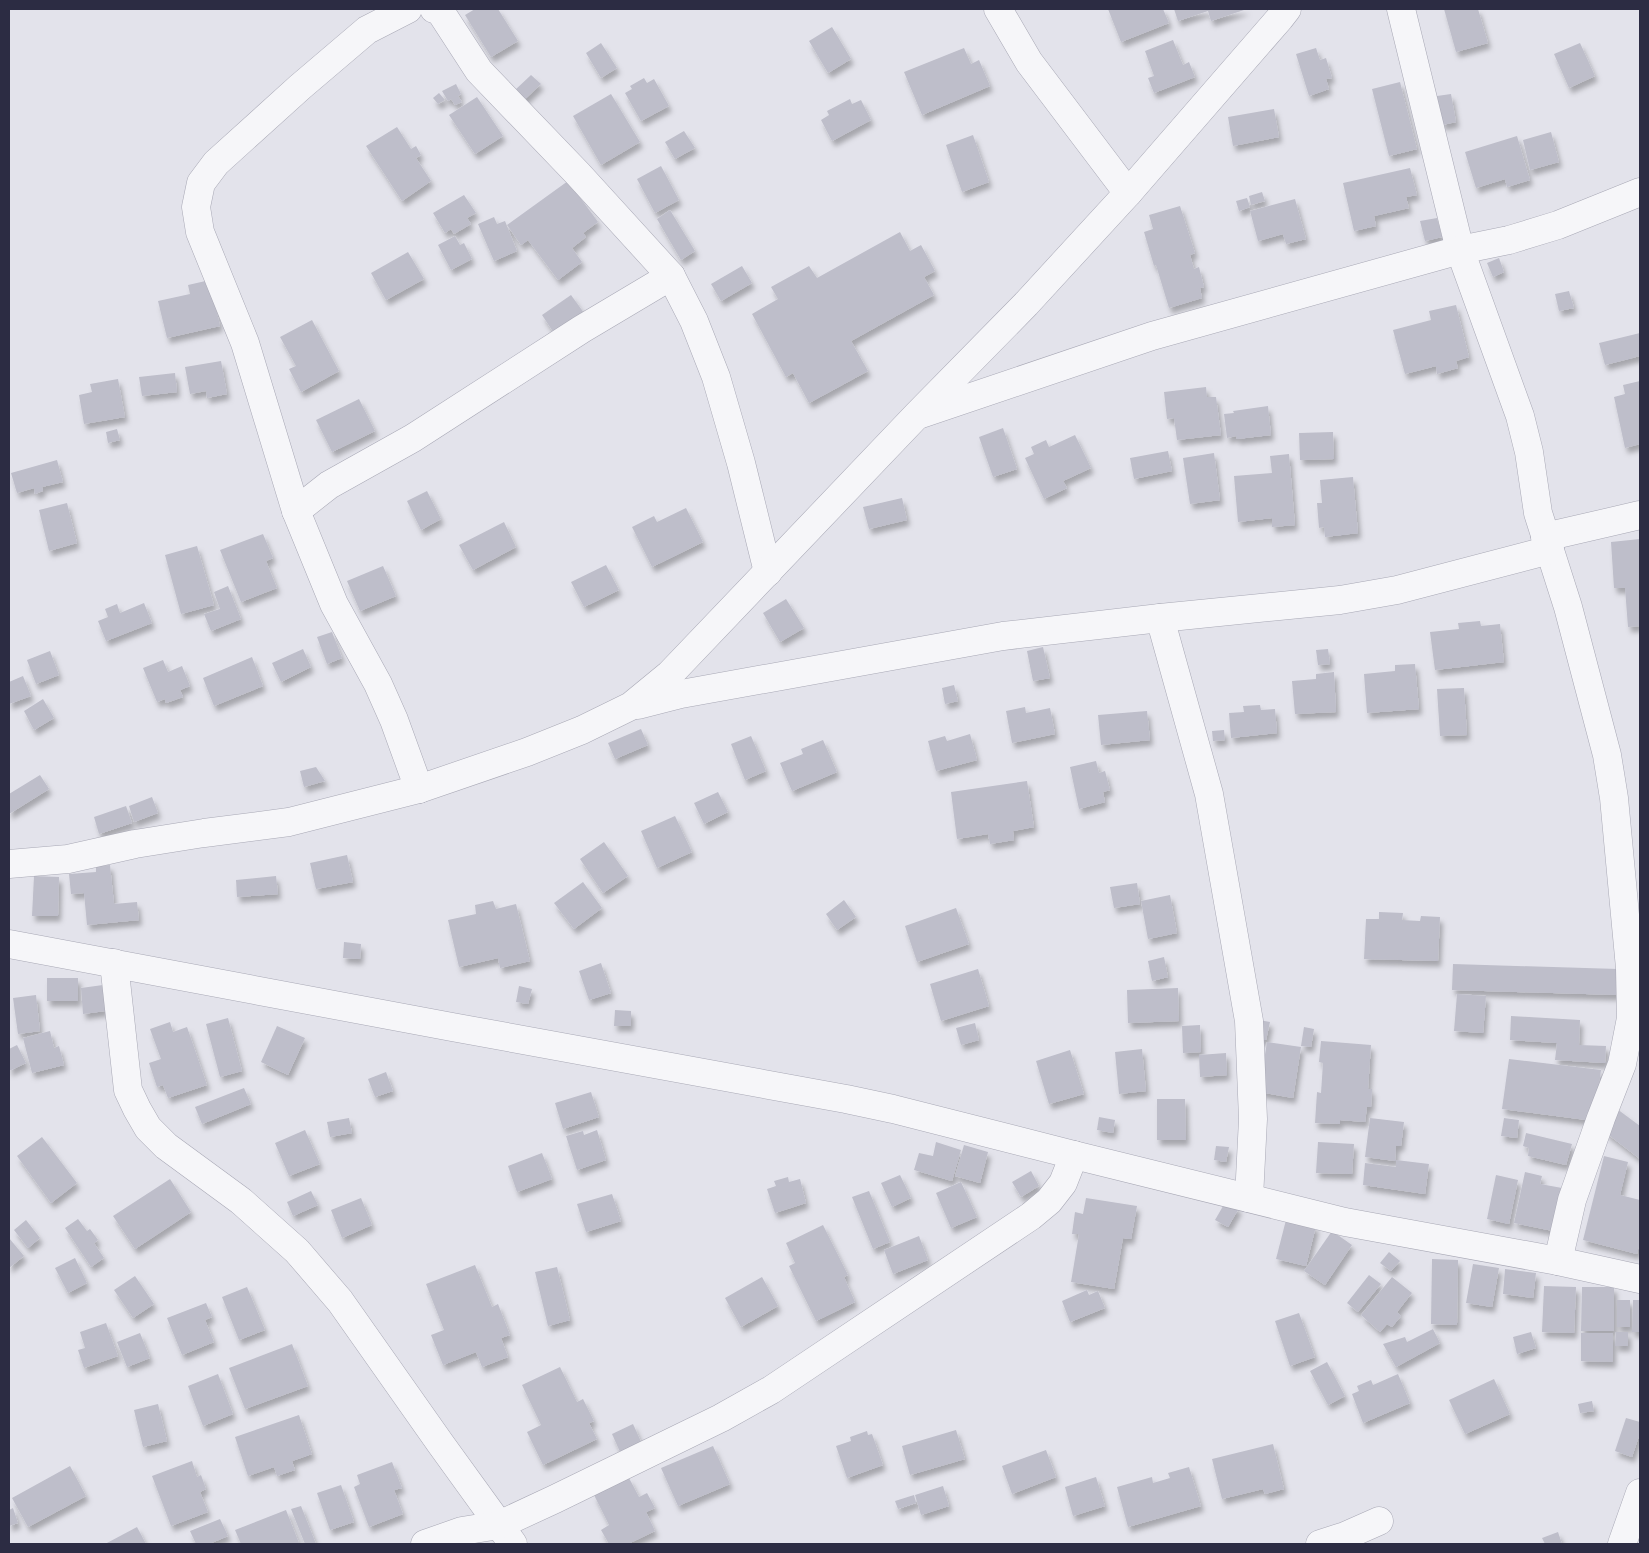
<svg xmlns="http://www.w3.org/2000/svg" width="1649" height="1553" font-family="'Work Sans',sans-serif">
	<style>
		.building { fill: #bebeca; filter: url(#shadow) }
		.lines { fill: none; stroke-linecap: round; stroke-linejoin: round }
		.minor-casing { stroke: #a8a8b5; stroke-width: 29 }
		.minor { stroke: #f6f6f9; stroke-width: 28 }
	</style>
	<defs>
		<filter id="shadow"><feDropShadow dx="3" dy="5.5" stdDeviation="2.5" flood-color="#0004"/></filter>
	</defs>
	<rect width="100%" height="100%" fill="#e3e3eb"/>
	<!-- building -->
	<g class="building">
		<polygon points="475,9 498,9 518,41 491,57 465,15"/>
		<polygon points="1108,9 1163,9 1169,23 1121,42"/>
		<polygon points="1174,9 1247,9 1211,21 1208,11 1178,21"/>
		<polygon points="1444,9 1478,9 1488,43 1456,52"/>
		<polygon points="832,27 851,59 828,73 809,41"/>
		<polygon points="1173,40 1183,65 1189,62 1195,77 1154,93 1148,78 1154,76 1145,51"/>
		<polygon points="601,43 617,68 601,78 586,53"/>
		<polygon points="1580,43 1595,76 1569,88 1554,54"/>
		<polygon points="964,48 971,64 979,60 990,86 922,115 904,72"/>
		<polygon points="1316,48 1320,60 1326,58 1332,78 1326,79 1329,89 1309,96 1296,54"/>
		<polygon points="531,75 541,84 523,101 514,91"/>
		<polygon points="644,78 647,83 654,79 669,106 641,121 625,93 632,89 630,86"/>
		<polygon points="1400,82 1417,149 1389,156 1372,89"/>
		<polygon points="456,84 461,94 458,96 462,102 455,105 451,99 448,101 442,91"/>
		<polygon points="439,93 445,100 438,104 433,98"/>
		<polygon points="611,94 640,142 601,165 573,116"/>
		<polygon points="1451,94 1456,122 1442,125 1437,96"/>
		<polygon points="477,97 503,136 475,154 449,115"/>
		<polygon points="850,99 852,104 861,100 871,120 832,141 821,120 829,115 827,111"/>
		<polygon points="1274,109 1279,137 1233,146 1228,117"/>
		<polygon points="397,127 411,149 416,146 421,155 416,158 431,181 402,201 366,146"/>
		<polygon points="684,131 695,148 675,159 665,142"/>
		<polygon points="1551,132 1559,162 1530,170 1523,140"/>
		<polygon points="973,135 989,182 962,192 946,145"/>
		<polygon points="1517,136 1530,180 1507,187 1505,179 1476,188 1465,152"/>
		<polygon points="661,166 679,200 655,213 637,179"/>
		<polygon points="1410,168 1417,195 1406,197 1409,208 1374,216 1376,226 1354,231 1343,183"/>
		<polygon points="568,181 598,222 583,233 586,237 572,248 582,262 558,280 528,240 521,245 507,225"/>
		<polygon points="1262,192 1265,201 1251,205 1249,196"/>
		<polygon points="464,195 476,213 467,218 471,224 454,234 451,229 445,233 433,213"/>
		<polygon points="1247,198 1250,207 1239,211 1236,201"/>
		<polygon points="1295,199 1306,239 1286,244 1283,234 1258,241 1250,211"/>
		<polygon points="1180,206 1195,253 1190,255 1194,269 1199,267 1204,287 1200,288 1202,298 1169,308 1156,265 1154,266 1144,232 1153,229 1149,215"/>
		<polygon points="670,210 695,251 681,260 657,219"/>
		<polygon points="494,217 497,224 505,221 517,251 494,261 478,224"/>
		<polygon points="1437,218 1442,237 1425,241 1420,221"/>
		<polygon points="900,232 910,251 921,245 935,271 924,277 934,295 851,341 868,371 809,403 793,373 786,377 752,314 778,299 771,287 809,266 817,278"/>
		<polygon points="455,236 460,245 464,243 472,259 451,270 438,245"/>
		<polygon points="408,252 424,279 386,300 371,273"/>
		<polygon points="1499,258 1504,272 1493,277 1487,263"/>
		<polygon points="742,266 752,283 721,301 711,284"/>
		<polygon points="210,280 220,326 167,338 158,301 190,294 188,285"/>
		<polygon points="1569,291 1574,308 1559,311 1555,294"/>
		<polygon points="571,295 584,313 554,333 542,315"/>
		<polygon points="1456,305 1469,357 1456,361 1458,368 1437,374 1436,366 1405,374 1393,330 1431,320 1429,311"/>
		<polygon points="312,320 339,371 301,392 289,369 296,366 280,337"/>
		<polygon points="1640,333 1640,356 1605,365 1599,343"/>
		<polygon points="221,361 227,394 207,398 206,391 190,394 185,367"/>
		<polygon points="175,373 177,392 142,396 139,377"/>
		<polygon points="118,379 125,417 84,424 79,395 92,392 90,384"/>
		<polygon points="1640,381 1640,444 1625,448 1614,397 1625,394 1623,385"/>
		<polygon points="1206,387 1207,397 1216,397 1221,435 1177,440 1174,418 1167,419 1164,392"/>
		<polygon points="359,399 375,431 332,452 316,420"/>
		<polygon points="1268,406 1271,435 1237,439 1236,436 1227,438 1224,414 1234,413 1233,411"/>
		<polygon points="1003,428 1017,469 993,477 979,437"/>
		<polygon points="117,429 120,440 108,443 106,432"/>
		<polygon points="1333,432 1334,459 1300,460 1299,433"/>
		<polygon points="1075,435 1091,468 1063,481 1067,488 1044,499 1025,458 1034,454 1031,447 1046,440 1049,447"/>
		<polygon points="1168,451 1172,471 1134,479 1130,458"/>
		<polygon points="1214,453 1220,500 1190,504 1183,458"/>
		<polygon points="1289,454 1295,525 1272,527 1272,518 1238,522 1234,476 1272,473 1270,456"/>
		<polygon points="57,460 63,482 42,487 43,491 35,494 34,488 17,493 11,473"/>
		<polygon points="1353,477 1358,533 1325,537 1324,527 1319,528 1317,503 1322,503 1320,480"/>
		<polygon points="427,491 441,519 421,530 407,501"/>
		<polygon points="902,498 907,520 869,529 863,507"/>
		<polygon points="67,503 77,543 49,551 39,510"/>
		<polygon points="686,508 703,542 652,567 632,527 654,516 657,522"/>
		<polygon points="504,522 516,547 473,570 459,545"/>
		<polygon points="263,534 273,558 266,561 277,588 241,602 220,550"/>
		<polygon points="1640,539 1640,626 1628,627 1625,588 1614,588 1611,542"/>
		<polygon points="197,546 214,605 181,614 165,555"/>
		<polygon points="606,565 619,590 584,607 571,582"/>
		<polygon points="383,566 396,596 360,611 347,581"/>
		<polygon points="228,586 241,619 211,631 204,614 220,609 214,592"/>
		<polygon points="786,599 804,628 780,642 763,613"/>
		<polygon points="144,603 152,623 106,641 98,621 108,617 105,609 117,604 120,613"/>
		<polygon points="1480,621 1481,626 1500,624 1504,662 1435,670 1430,632 1459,629 1458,623"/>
		<polygon points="332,632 342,658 327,664 317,637"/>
		<polygon points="1043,647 1050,678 1033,681 1027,651"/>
		<polygon points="303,649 311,667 281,682 272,663"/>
		<polygon points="1328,649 1330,664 1318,665 1316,650"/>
		<polygon points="50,651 59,675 36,684 27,660"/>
		<polygon points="252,657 263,686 214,706 203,678"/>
		<polygon points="163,660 168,672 182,666 190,686 180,690 183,697 166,703 165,699 157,702 143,668"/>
		<polygon points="1415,664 1419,709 1367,713 1364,674 1395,671 1395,665"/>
		<polygon points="1334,672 1336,712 1295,714 1292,681 1316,679 1316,674"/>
		<polygon points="23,676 31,696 9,704 9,682"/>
		<polygon points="954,685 958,701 945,704 942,688"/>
		<polygon points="1464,688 1467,735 1440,736 1437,689"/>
		<polygon points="43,699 54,718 34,730 24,711"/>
		<polygon points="1260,705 1261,710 1275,709 1277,733 1231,738 1229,713 1244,712 1243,706"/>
		<polygon points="1025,707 1026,713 1050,708 1055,734 1012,743 1006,711"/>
		<polygon points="1147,711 1150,740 1101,745 1098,715"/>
		<polygon points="641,729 648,745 615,759 608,743"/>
		<polygon points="1224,730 1225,740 1213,741 1212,731"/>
		<polygon points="970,734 977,760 936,771 928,741 945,736 947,741"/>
		<polygon points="751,736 766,771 745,780 731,744"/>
		<polygon points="823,740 837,772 792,791 780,763 803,754 801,749"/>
		<polygon points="1096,761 1099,773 1105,771 1110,790 1103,792 1105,802 1079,809 1070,767"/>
		<polygon points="316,767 325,781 304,787 300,771"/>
		<polygon points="40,775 49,789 9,814 9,794"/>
		<polygon points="1027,781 1034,827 1013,831 1014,840 990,844 988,834 957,839 951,792"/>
		<polygon points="718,792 728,812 704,824 694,803"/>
		<polygon points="152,797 158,813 134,822 129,806"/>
		<polygon points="126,806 132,823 99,834 94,817"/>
		<polygon points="675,816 692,852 657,868 641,831"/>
		<polygon points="604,842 628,876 603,893 580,859"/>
		<polygon points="347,855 353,882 316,889 310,863"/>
		<polygon points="110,865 114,904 137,902 139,920 87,925 84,893 71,894 69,874 96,872 96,866"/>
		<polygon points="34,876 59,877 58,916 32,916"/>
		<polygon points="276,876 278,894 237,897 236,880"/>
		<polygon points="583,882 602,908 574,929 554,903"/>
		<polygon points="1137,883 1140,904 1114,908 1110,887"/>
		<polygon points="1170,895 1177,933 1148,939 1141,901"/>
		<polygon points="844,900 856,917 837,930 826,914"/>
		<polygon points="493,901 496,909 516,904 530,961 500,968 498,958 459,967 448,920 476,914 475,905"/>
		<polygon points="956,908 969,944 917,962 905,926"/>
		<polygon points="1379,912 1403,913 1402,920 1420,921 1421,916 1440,917 1438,961 1364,959 1366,919 1379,919"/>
		<polygon points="344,942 361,944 360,959 343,958"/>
		<polygon points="1164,957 1168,977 1152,981 1148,961"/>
		<polygon points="601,963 611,993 589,1000 579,971"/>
		<polygon points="1453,964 1618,969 1618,995 1452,990"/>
		<polygon points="978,969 989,1006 941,1021 930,984"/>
		<rect x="47" y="978" width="31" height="23"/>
		<polygon points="103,985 105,1011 83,1014 81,988"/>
		<polygon points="519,986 532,989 528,1004 516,1002"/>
		<polygon points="1178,988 1179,1021 1128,1023 1127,990"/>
		<polygon points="1457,994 1486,996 1483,1033 1454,1031"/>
		<polygon points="36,995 40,1031 18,1034 13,998"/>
		<polygon points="615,1010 631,1011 631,1026 614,1026"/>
		<polygon points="1511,1016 1580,1020 1579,1045 1606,1046 1605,1063 1555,1060 1557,1043 1510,1040"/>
		<polygon points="228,1018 242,1071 220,1077 206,1024"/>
		<polygon points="1259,1020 1270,1022 1266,1040 1256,1039"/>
		<polygon points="170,1022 173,1032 187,1027 207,1085 168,1098 163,1085 157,1087 149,1063 161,1059 150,1029"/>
		<polygon points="975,1023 979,1040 961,1045 956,1028"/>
		<polygon points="1200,1025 1201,1052 1183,1053 1182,1026"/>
		<polygon points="277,1026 305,1038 288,1075 261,1062"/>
		<polygon points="1304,1027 1314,1029 1311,1047 1301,1046"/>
		<polygon points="50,1031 54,1048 59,1046 64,1065 32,1073 23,1038"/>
		<polygon points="1321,1041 1371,1045 1368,1089 1372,1089 1371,1107 1367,1107 1365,1122 1340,1120 1340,1124 1315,1123 1317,1092 1321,1093 1323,1063 1319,1062"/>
		<polygon points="1267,1042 1301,1047 1293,1098 1259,1092"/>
		<polygon points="17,1045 26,1063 9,1071 9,1049"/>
		<polygon points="1142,1049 1146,1091 1119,1094 1115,1052"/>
		<polygon points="1070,1050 1084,1094 1049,1104 1036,1061"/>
		<polygon points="1226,1053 1227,1075 1200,1077 1199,1055"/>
		<polygon points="1509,1059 1601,1070 1594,1121 1502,1109"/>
		<polygon points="386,1072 393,1091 375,1097 368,1079"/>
		<polygon points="244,1088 251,1104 202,1124 195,1107"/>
		<polygon points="591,1092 599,1117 563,1129 555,1103"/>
		<polygon points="1157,1099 1185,1099 1186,1140 1157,1140"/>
		<polygon points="1613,1106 1640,1126 1640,1159 1605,1132"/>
		<polygon points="1099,1117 1115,1120 1113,1133 1097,1130"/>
		<polygon points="349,1118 352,1133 330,1137 327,1122"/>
		<polygon points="1370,1118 1404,1122 1401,1146 1396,1146 1395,1161 1365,1157"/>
		<polygon points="1504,1118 1519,1120 1517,1138 1501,1136"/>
		<polygon points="305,1130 320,1164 289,1176 275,1143"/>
		<polygon points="597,1130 606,1160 577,1170 566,1136 583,1131 584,1135"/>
		<polygon points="1526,1133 1572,1144 1566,1165 1528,1156 1529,1148 1523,1146"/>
		<polygon points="42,1137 77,1183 51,1203 17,1156"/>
		<polygon points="936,1142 961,1150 952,1181 914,1170 919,1153 933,1156"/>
		<polygon points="1318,1142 1354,1144 1352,1174 1316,1173"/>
		<polygon points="964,1145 988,1152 980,1183 955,1176"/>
		<polygon points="1216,1146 1229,1147 1226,1162 1214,1160"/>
		<polygon points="542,1153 552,1179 517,1192 508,1166"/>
		<polygon points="1604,1156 1628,1162 1620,1195 1640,1200 1640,1241 1637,1254 1583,1240"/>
		<polygon points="1396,1160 1429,1164 1425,1194 1363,1185 1365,1163 1396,1167"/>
		<polygon points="1031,1171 1039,1186 1021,1197 1012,1182"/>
		<polygon points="1525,1172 1542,1176 1540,1184 1562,1188 1553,1231 1514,1223"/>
		<polygon points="900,1175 911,1198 892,1207 881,1183"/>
		<polygon points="1496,1175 1518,1180 1509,1224 1487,1219"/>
		<polygon points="788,1177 789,1182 800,1179 806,1203 775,1213 767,1189 776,1186 774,1181"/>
		<polygon points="170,1179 191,1212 135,1249 113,1216"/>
		<polygon points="961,1182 977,1217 951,1228 936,1193"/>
		<polygon points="311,1191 318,1205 293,1216 287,1202"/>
		<polygon points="869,1191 890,1242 873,1249 852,1197"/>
		<polygon points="612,1194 621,1221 586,1232 577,1204"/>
		<polygon points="361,1198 372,1225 342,1238 331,1210"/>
		<polygon points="1086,1198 1137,1206 1131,1239 1123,1238 1114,1289 1071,1282 1079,1234 1072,1234 1075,1212 1083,1214"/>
		<polygon points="1226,1201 1239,1208 1228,1227 1215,1220"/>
		<polygon points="78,1219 87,1231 90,1229 98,1240 94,1243 104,1258 91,1267 65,1228"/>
		<polygon points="26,1220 40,1238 28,1248 14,1230"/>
		<polygon points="1286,1220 1316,1226 1306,1266 1276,1259"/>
		<polygon points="823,1225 848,1275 844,1277 855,1302 816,1321 789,1266 795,1263 786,1243"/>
		<polygon points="1332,1231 1352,1245 1325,1285 1304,1271"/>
		<polygon points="919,1236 928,1260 893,1274 884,1250"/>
		<polygon points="9,1238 24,1256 9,1268"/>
		<polygon points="1389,1252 1400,1261 1391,1271 1380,1263"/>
		<polygon points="75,1258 87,1283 68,1293 55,1268"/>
		<polygon points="1432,1259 1458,1260 1457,1325 1431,1324"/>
		<polygon points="1473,1264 1499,1268 1492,1307 1466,1303"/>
		<polygon points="475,1265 492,1307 498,1304 510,1335 501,1338 508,1357 482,1367 476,1352 443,1365 431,1335 444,1330 426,1284"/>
		<polygon points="557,1267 570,1320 548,1326 535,1272"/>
		<polygon points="1505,1269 1536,1273 1533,1298 1503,1294"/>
		<polygon points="1369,1275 1381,1284 1358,1312 1347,1303"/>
		<polygon points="135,1276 154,1304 133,1318 114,1290"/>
		<polygon points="762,1277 778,1306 741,1327 725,1298"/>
		<polygon points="1392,1277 1412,1293 1397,1312 1401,1316 1392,1327 1387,1324 1380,1332 1361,1315"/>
		<polygon points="1544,1286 1576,1287 1574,1333 1542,1332"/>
		<polygon points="247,1287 265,1330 239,1340 222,1297"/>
		<polygon points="1582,1287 1614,1287 1614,1331 1581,1331"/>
		<polygon points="1087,1290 1089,1295 1098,1291 1105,1308 1070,1322 1062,1301"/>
		<rect x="1617" y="1300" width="13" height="27"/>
		<polygon points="1633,1300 1640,1300 1640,1332 1632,1332"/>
		<polygon points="206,1303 212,1317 205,1320 214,1342 182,1355 167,1318"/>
		<polygon points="1299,1313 1315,1357 1290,1366 1275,1321"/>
		<polygon points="106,1323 118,1356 84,1368 78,1350 85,1348 80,1332"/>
		<polygon points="1433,1329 1440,1343 1396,1367 1383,1344 1405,1337 1407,1342"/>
		<polygon points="1531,1332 1536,1348 1517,1354 1513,1337"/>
		<polygon points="1616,1332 1628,1332 1628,1346 1615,1346"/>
		<polygon points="140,1333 150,1358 127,1367 117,1342"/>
		<polygon points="1581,1333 1613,1333 1613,1362 1581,1361"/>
		<polygon points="292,1344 308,1386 245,1409 229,1368"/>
		<polygon points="1327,1362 1345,1396 1328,1405 1310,1371"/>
		<polygon points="560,1367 577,1402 583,1399 594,1421 589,1423 597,1439 543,1465 527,1432 541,1425 522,1385"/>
		<polygon points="218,1374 233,1414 203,1426 188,1386"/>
		<polygon points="1398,1374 1410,1403 1363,1423 1352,1394 1359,1391 1357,1386 1371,1380 1373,1385"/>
		<polygon points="1494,1379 1510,1414 1465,1434 1449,1400"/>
		<polygon points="1592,1401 1594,1411 1580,1413 1578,1404"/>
		<polygon points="158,1404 167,1441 143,1447 134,1410"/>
		<polygon points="299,1415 312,1454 292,1461 295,1470 277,1476 274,1467 248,1476 235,1437"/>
		<polygon points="1626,1418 1640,1422 1640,1433 1632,1457 1615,1451"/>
		<polygon points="633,1424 642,1444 621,1454 612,1434"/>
		<polygon points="956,1430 965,1459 910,1475 902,1446"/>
		<polygon points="867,1431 868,1435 872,1434 883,1465 847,1478 836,1446 851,1441 850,1437"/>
		<polygon points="1273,1444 1284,1489 1265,1494 1263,1489 1222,1499 1212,1459"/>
		<polygon points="713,1446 730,1484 678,1506 661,1468"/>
		<polygon points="1046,1450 1056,1477 1012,1494 1002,1466"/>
		<polygon points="192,1461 197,1477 201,1475 206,1489 200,1492 208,1512 171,1526 152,1476"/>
		<polygon points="392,1462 402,1488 394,1490 403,1514 369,1527 354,1487 360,1484 357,1475"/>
		<polygon points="70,1466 86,1496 28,1527 12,1498"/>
		<polygon points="1189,1467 1201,1506 1128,1527 1117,1487 1152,1477 1153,1483 1170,1478 1168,1473"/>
		<polygon points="1096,1477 1105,1506 1073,1516 1065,1487"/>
		<polygon points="629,1478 639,1497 647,1493 655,1508 646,1512 655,1531 628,1544 609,1544 601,1530 609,1525 594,1495"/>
		<polygon points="341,1485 354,1522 330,1530 317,1493"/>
		<polygon points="943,1486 949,1506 921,1515 915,1495"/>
		<polygon points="914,1495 916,1503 898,1509 895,1501"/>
		<polygon points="301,1506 316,1544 305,1544 291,1509"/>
		<polygon points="13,1508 18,1523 9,1526 9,1510"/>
		<polygon points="286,1510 299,1543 241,1544 235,1530"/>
		<polygon points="220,1519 228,1536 209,1544 196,1544 190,1531"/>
		<polygon points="137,1527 146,1544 105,1544"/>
		<polygon points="1558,1532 1562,1544 1545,1544 1542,1538"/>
	</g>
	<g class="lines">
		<defs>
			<g id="minor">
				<polyline points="408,9 367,30 300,87 216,163 201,183 196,207 200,232 245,343 296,511 334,604 378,684 394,720 419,789"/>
				<polyline points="434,9 440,11 479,71 578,174 671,276 694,321 716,377 741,463 768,572"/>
				<polyline points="998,9 1029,62 1128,193"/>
				<polyline points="1401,9 1460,250 1520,416 1529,452 1538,513 1568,607 1607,755 1614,798 1630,968 1631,1018 1622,1064 1601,1118 1572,1200 1558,1261"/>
				<polyline points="921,414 1152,336 1460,250 1509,240 1558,225 1640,192"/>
				<polyline points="296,511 329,485 413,438 582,329 671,276"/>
				<polyline points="1545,537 1640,515"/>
				<polyline points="1160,618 1209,794 1249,1021 1253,1119 1249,1198"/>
				<polyline points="638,705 681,694 1003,636 1160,618 1340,600 1397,590 1550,550"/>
				<polyline points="9,864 68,859 135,844 204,833 289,822 419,789 527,752 582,730 631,706 670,674 917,415 1026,304 1128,193 1280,18 1287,9"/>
				<polyline points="9,944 452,1027 846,1099 893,1109 1074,1155 1345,1222 1558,1261 1640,1279"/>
				<polyline points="114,963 128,1090 137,1109 148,1128 166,1146 241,1201 297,1251 340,1301 440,1443 513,1544"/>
				<polyline points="425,1544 462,1531 499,1525 555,1499 721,1418 771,1390 1031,1216 1049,1201 1063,1183 1074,1155"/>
				<polyline points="1320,1544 1345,1536 1379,1521"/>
				<polyline points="1622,1544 1640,1493"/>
			</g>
		</defs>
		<!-- minor casing -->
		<use href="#minor" class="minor-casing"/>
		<!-- minor -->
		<use href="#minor" class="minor"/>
	</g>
	<!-- border -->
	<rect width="1649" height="1553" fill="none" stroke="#2c2c43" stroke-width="20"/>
</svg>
